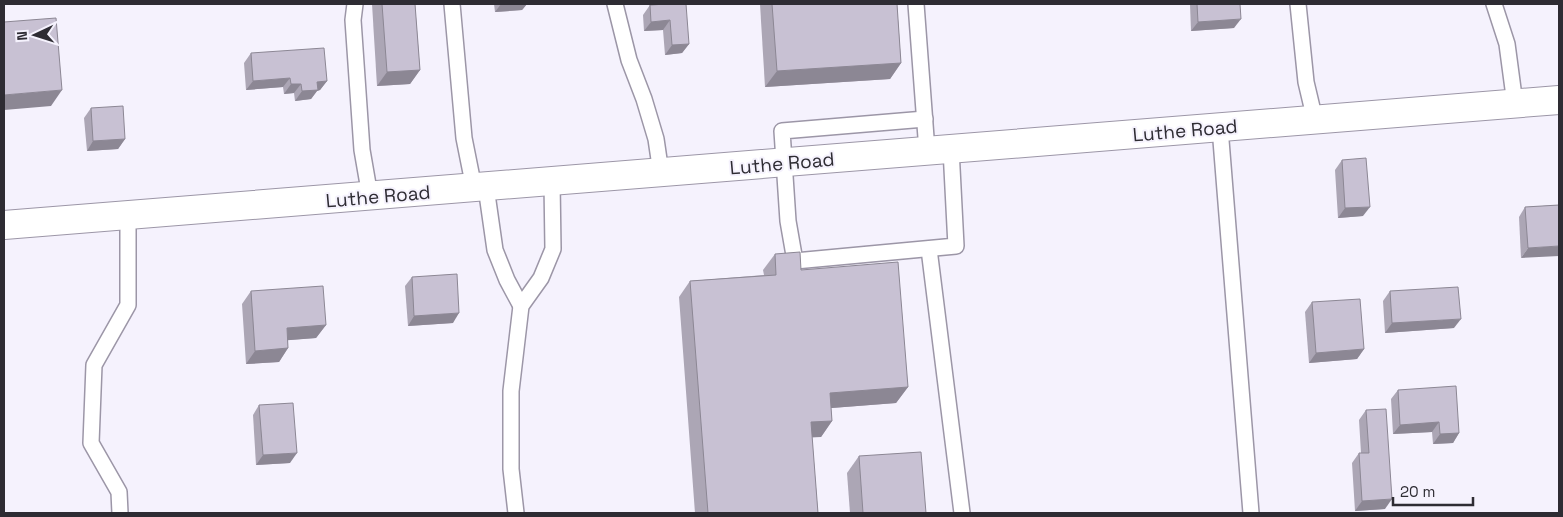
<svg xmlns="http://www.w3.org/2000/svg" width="1563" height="517" font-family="'Space Grotesk',sans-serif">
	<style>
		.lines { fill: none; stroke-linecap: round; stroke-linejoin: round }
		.service-casing { stroke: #9c96a7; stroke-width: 18 }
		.tertiary-casing { stroke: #9c96a7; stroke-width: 30 }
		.service { stroke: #fff; stroke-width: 15 }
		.tertiary { stroke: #fff; stroke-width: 28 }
		.wall { fill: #aca6b5 }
		.shaded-wall { fill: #8c8794 }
		.building { fill: #c8c1d3; stroke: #8c8794 }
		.labels { text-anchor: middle; stroke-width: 4; stroke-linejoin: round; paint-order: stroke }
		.street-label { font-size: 19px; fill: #2e2c33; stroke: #f5f2fd }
	</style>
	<rect width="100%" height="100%" fill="#f5f2fd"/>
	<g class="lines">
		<defs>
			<g id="service">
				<polyline points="355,4 353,20 362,150 370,196"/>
				<polyline points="452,4 464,138 474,188"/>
				<polyline points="615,4 629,60 644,99 656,139 661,173"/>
				<polyline points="916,4 927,151"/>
				<polyline points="1298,4 1306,82 1315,120"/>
				<polyline points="1494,4 1507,44 1515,104"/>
				<polyline points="925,119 782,131 788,221 795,261 956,246 951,149"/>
				<polyline points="1220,128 1251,513"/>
				<polyline points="486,187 495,250 507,280 521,306"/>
				<polyline points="929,249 962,513"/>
				<polyline points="120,513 119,492 91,443 94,365 128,305 128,216"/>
				<polyline points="516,513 511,469 511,391 521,306 541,278 553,249 552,182"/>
			</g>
			<polyline id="tertiary" points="4,225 1559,100"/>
		</defs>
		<!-- service casing -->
		<use href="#service" class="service-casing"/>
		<!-- tertiary casing -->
		<use href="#tertiary" class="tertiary-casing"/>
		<!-- service -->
		<use href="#service" class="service"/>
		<!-- tertiary -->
		<use href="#tertiary" class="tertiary"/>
	</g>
	<!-- wall -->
	<g class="wall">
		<polygon points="372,4 415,4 420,70 410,84 377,86"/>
		<polygon points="494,4 527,4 522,10 495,12"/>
		<polygon points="667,4 689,44 682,53 665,55 663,30 644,31 643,15 650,5"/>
		<polygon points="760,4 897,4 901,63 890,79 765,87"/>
		<polygon points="1190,4 1240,4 1234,28 1191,31"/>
		<polygon points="251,53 327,81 320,90 317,91 311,99 295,101 294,93 284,94 283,87 246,90 244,63"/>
		<polygon points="91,108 125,139 118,149 87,151 84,118"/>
		<polygon points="1342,160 1363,216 1338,218 1335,170"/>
		<polygon points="1559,205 1521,258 1519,217 1525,207"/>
		<polygon points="775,254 801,270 908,387 896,403 831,408 832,421 821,437 812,437 818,513 695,513 679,297 690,281 764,275 763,270"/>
		<polygon points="412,277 453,323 408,326 405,286"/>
		<polygon points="251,291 326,325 316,338 288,340 288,348 279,362 246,364 242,304"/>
		<polygon points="1390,291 1454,328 1385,333 1383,301"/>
		<polygon points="1312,302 1364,349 1357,359 1309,363 1305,312"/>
		<polygon points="1398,390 1459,433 1453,443 1433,444 1432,432 1393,434 1391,399"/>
		<polygon points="259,405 290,463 256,465 253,415"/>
		<polygon points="1366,410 1385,509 1355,511 1352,463 1359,453 1361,453 1359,420"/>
		<polygon points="859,456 926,513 850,513 847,473"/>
	</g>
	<!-- shaded-wall -->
	<g class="shaded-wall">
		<polygon points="501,4 527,4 522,10 495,12"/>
		<polygon points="1241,19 1234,28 1191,31 1198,22"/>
		<polygon points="670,20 663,30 644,31 651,22"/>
		<polygon points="689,44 682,53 665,55 672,45"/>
		<polygon points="901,63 890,79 765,87 777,71"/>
		<polygon points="420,70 410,84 377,86 387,72"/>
		<polygon points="290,78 283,87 246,90 253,81"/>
		<polygon points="327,81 320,90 317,91 311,99 295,101 302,91 317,82"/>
		<polygon points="291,84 301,84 294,93 284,94"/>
		<polygon points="62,90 51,106 4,110 4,95"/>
		<polygon points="125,139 118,149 87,151 93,141"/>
		<polygon points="1370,207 1363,216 1338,218 1345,208"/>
		<polygon points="1559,246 1559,256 1521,258 1528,248"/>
		<polygon points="459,313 453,323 408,326 414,316"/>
		<polygon points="1461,319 1454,328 1385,333 1392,323"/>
		<polygon points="326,325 316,338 278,341 287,328"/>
		<polygon points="288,348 279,362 246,364 255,351"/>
		<polygon points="1364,349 1357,359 1309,363 1316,353"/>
		<polygon points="908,387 896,403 819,409 830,393"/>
		<polygon points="832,421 821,437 800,438 811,422"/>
		<polygon points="1439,422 1432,432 1393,434 1400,425"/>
		<polygon points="1459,433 1453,443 1433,444 1440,434"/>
		<polygon points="297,453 290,463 256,465 263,455"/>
		<polygon points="1392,499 1385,509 1355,511 1362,501"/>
	</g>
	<!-- building -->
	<g class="building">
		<polygon points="382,4 415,4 420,70 387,72"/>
		<polygon points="667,4 686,4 689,44 672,45 670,20 651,22 650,5"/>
		<polygon points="772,4 897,4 901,63 777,71"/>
		<polygon points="1197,4 1240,4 1241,19 1198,22"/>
		<polygon points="56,18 62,90 4,95 4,22"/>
		<polygon points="324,48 327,81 317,82 318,90 302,91 301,84 291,84 290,78 253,81 251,53"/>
		<polygon points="123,106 125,139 93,141 91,108"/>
		<polygon points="1366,158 1370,207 1345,208 1342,160"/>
		<polygon points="1559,205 1559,246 1528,248 1525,207"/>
		<polygon points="800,252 801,270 898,262 908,387 830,393 832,421 811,422 818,513 708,513 690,281 776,275 775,254"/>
		<polygon points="457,274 459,313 414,316 412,277"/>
		<polygon points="323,286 326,325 287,328 288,348 255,351 251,291"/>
		<polygon points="1458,287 1461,319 1392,323 1390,291"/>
		<polygon points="1360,299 1364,349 1316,353 1312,302"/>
		<polygon points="1456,386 1459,433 1440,434 1439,422 1400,425 1398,390"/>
		<polygon points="293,403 297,453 263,455 259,405"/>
		<polygon points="1386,409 1392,499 1362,501 1359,453 1369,453 1366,410"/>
		<polygon points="921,452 926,513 863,513 859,456"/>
	</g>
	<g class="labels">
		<!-- street labels -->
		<g class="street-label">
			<text transform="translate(1185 130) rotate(-5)" y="7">Luthe Road</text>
			<text transform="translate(782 163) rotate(-5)" y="7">Luthe Road</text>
			<text transform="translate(378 196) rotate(-5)" y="7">Luthe Road</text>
		</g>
	</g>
	<!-- border -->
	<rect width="1563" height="517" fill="none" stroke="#2e2c33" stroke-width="10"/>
	<!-- north arrow -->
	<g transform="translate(35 35) rotate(266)" stroke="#f5f2fd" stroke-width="4" paint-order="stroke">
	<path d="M0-4L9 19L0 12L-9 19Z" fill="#2e2c33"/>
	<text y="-8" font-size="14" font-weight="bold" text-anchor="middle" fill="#2e2c33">N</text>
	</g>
	<!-- scale -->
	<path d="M1393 497v8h80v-8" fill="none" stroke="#2e2c33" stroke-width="2.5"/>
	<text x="1400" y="497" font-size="15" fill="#2e2c33" stroke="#f5f2fd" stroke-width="4" paint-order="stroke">20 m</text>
</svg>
